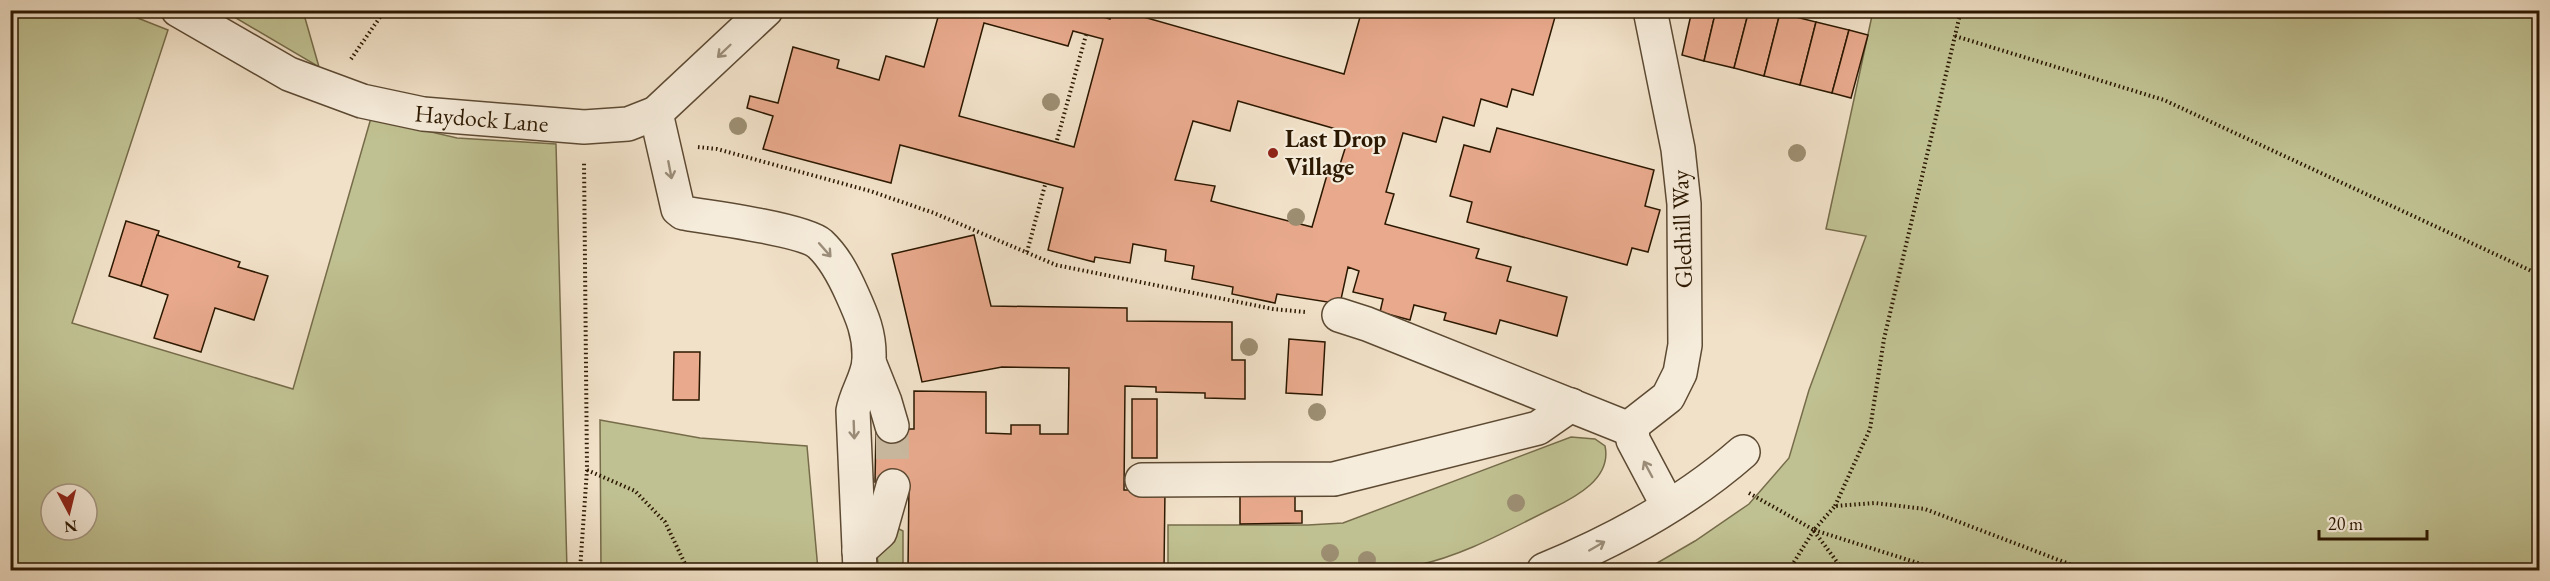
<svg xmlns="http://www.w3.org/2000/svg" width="2550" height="581" font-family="'EB Garamond',serif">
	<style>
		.green { fill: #c0c192; stroke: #766c4a; stroke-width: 1.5; fill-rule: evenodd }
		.building { fill: #e8a98c; stroke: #2c1801; stroke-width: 1.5; fill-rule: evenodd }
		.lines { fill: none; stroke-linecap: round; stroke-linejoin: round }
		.minor-tunnel { stroke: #cab9a0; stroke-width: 33; stroke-dasharray: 33 16; stroke-linecap: butt }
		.minor-casing { stroke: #5d4a33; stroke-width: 36 }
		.path { stroke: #2c1801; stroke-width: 4; stroke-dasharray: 1.5 3; stroke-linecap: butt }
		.minor { stroke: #f6ecdb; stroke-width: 33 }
		.tree { fill: #9d8e72 }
		.oneway { stroke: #9b8d79 }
		.poi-dot { fill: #8f2418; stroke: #f6ecdb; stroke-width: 2 }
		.labels { text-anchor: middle; stroke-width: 4.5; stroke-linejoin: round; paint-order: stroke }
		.street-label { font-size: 24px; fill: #2c1801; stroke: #f6ecdb }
		.poi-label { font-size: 24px; font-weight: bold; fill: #2c1801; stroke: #f6ecdb; text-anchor: start }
	</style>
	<rect width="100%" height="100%" fill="#f1e1c8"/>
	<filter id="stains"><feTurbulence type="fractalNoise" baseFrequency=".00333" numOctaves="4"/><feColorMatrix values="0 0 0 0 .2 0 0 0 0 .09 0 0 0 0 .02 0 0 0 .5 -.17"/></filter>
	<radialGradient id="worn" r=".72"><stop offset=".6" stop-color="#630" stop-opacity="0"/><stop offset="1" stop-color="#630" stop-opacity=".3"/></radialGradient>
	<!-- green -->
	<g class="green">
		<path d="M10,11H120L168,30L72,323L293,389L371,118L457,138L556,144L567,570H11ZM51,494H87V530H51Z"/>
		<polygon points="224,11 303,11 319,67"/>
		<polygon points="1873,11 2539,11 2539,570 1645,570 1695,541 1749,504 1789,458 1809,390 1866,236 1826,229"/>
		<polygon points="600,420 700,438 807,446 818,570 601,570"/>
		<path d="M1571,437L1595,439L1605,446C1612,478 1576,497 1551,509C1508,530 1465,555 1418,565C1386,573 1350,570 1318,570C1268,570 1218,571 1168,570V525H1308L1343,523Z"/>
		<polygon points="895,527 903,531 903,570 879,570 877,556"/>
	</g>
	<!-- building -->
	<g class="building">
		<path d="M940,10H1081L1110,19L1113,10H1119L1344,74L1362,10H1557L1533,95L1512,89L1507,107L1481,99L1474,126L1443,117L1436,142L1403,133L1386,192L1394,194L1385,224L1479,249L1476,258L1511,267L1507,281L1567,297L1557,336L1500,320L1496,334L1444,320L1446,313L1414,305L1410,320L1380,312L1383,299L1353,292L1359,271L1348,267L1340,304L1277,294L1275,303L1232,294L1233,287L1192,279L1194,266L1165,261L1166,250L1133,244L1130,263L1095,257L1094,262L1048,250L1063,188L900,145L891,183L763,149L773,116L747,108L750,96L778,103L793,47L839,60L837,68L879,80L886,56L924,67ZM984,23L1068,46L1073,31L1103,39L1074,147L959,116ZM1238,101L1350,133L1336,177L1327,175L1312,227L1211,201L1215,186L1175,180L1193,121L1230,131Z"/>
		<polygon points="1692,10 1716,10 1704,61 1682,55"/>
		<polygon points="1716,10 1749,10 1734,68 1704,61"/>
		<polygon points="1749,10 1780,13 1764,76 1734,68"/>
		<polygon points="1780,13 1816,22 1800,85 1764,76"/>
		<polygon points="1816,22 1849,30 1832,93 1800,85"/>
		<polygon points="1849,30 1868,35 1851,98 1832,93"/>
		<polygon points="1497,128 1654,170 1645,206 1660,210 1648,252 1632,248 1627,265 1467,222 1472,202 1450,196 1464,145 1490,152"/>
		<polygon points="126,221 159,231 141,286 109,276"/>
		<polygon points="157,235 240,262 238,267 268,276 254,320 215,308 201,352 154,338 168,295 141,286"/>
		<polygon points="974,235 991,306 1127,308 1127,321 1232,322 1232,360 1245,360 1245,399 1205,398 1205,393 1156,392 1156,387 1125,386 1124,490 1165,490 1164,570 908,570 909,483 875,482 876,429 914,429 914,391 986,392 986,433 1011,434 1011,425 1040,425 1040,434 1068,434 1069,368 1002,367 922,382 892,254"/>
		<polygon points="1289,339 1325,342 1322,395 1286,393"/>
		<polygon points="674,352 700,352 699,400 673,400"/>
		<rect x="1132" y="399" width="25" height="59"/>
		<polygon points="1240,490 1295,490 1295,511 1302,511 1302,523 1240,524"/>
	</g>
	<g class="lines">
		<!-- minor-tunnel -->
		<polyline class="minor-tunnel" points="892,426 893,486"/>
		<defs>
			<g id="minor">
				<path id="s1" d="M178,10L289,74L362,101L423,114L584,127L628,124L656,113L766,10"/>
				<path d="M656,113L678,209L683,213C710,217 804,230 820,244C835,258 844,276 852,294C862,316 870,334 869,359C869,376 856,393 853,411L860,570"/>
				<polyline points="1339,315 1367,324 1632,430"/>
				<polyline points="869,362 885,402 892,426"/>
				<polyline points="1632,430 1636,422 1668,397 1680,373 1685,345 1684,204 1678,149 1650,10"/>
				<polyline points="1632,430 1633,440 1668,506"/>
				<polyline points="1142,480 1334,479 1538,428 1571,405"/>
				<polyline points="859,551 880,532 893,486"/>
				<path d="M1544,570C1614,541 1686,502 1743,452"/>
			</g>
		</defs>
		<!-- minor casing -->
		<use href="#minor" class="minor-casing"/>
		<!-- path -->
		<g class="path">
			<polyline points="1095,12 1096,10"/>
			<polyline points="1955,36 2164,100 2540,275"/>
			<polyline points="351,59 385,10"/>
			<polyline points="1057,140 1086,35"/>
			<polyline points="698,147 717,149 870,191 934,213 1056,265 1273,309 1305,312"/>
			<polyline points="1027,252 1045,185"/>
			<polyline points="587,470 635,491 665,522 688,570"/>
			<polyline points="1749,493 1814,530 1835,506 1875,503 1925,509 2085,570"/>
			<polyline points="1835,506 1870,429 1884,339 1961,10"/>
			<polyline points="1814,530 1940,570"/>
			<polyline points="1814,531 1843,570"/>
			<polyline points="580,570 587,470 584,161"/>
			<polyline points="1789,570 1814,530"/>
		</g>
		<!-- minor -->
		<use href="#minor" class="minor"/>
	</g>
	<!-- trees -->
	<g class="tree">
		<circle cx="1051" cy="102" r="9"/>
		<circle cx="738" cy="126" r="9"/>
		<circle cx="1797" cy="153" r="9"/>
		<circle cx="1296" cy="217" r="9"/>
		<circle cx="1249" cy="347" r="9"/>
		<circle cx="1317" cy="412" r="9"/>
		<circle cx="1516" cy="503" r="9"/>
		<circle cx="1330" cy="553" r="9"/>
		<circle cx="1367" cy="560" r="9"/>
	</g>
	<!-- one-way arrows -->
	<defs><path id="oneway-shaft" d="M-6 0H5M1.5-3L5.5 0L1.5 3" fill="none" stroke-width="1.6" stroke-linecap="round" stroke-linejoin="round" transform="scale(1.5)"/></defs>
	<g class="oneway">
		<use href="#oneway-shaft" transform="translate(724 51) rotate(136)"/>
		<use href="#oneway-shaft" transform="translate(670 170) rotate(79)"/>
		<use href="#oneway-shaft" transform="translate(825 250) rotate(49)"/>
		<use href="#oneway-shaft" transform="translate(854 430) rotate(88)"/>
		<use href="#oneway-shaft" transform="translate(1648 469) rotate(-118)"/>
		<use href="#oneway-shaft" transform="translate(1597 546) rotate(-30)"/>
	</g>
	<!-- markers -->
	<circle class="poi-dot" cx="1273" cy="153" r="6"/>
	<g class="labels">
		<!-- street labels -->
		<g class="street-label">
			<text dy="8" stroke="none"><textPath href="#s1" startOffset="327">Haydock Lane</textPath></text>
			<text transform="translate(1682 229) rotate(-92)" y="8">Gledhill Way</text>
		</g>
		<!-- poi labels -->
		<g class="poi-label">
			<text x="1285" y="147">Last Drop<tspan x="1285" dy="28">Village</tspan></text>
		</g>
	</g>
	<!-- margin -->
	<rect width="2550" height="581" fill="none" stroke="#f1e1c8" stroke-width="36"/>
	<rect x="12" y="12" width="2526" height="557" fill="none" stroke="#2c1801" stroke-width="3"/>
	<rect x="18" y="18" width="2514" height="545" fill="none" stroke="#2c1801" stroke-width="1.5"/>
	<!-- north arrow -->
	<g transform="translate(69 512) rotate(173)"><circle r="28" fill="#f6ecdb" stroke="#a59784" stroke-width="1.5"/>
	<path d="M0-4.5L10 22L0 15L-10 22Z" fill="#8f2418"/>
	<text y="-9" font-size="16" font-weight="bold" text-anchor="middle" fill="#2c1801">N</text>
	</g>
	<!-- scale -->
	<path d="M2319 530v9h108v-9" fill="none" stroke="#2c1801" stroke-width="3"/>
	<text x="2328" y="530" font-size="18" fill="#2c1801" stroke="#f6ecdb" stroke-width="4.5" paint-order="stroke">20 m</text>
	<rect width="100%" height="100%" filter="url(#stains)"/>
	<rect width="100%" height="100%" fill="url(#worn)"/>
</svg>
